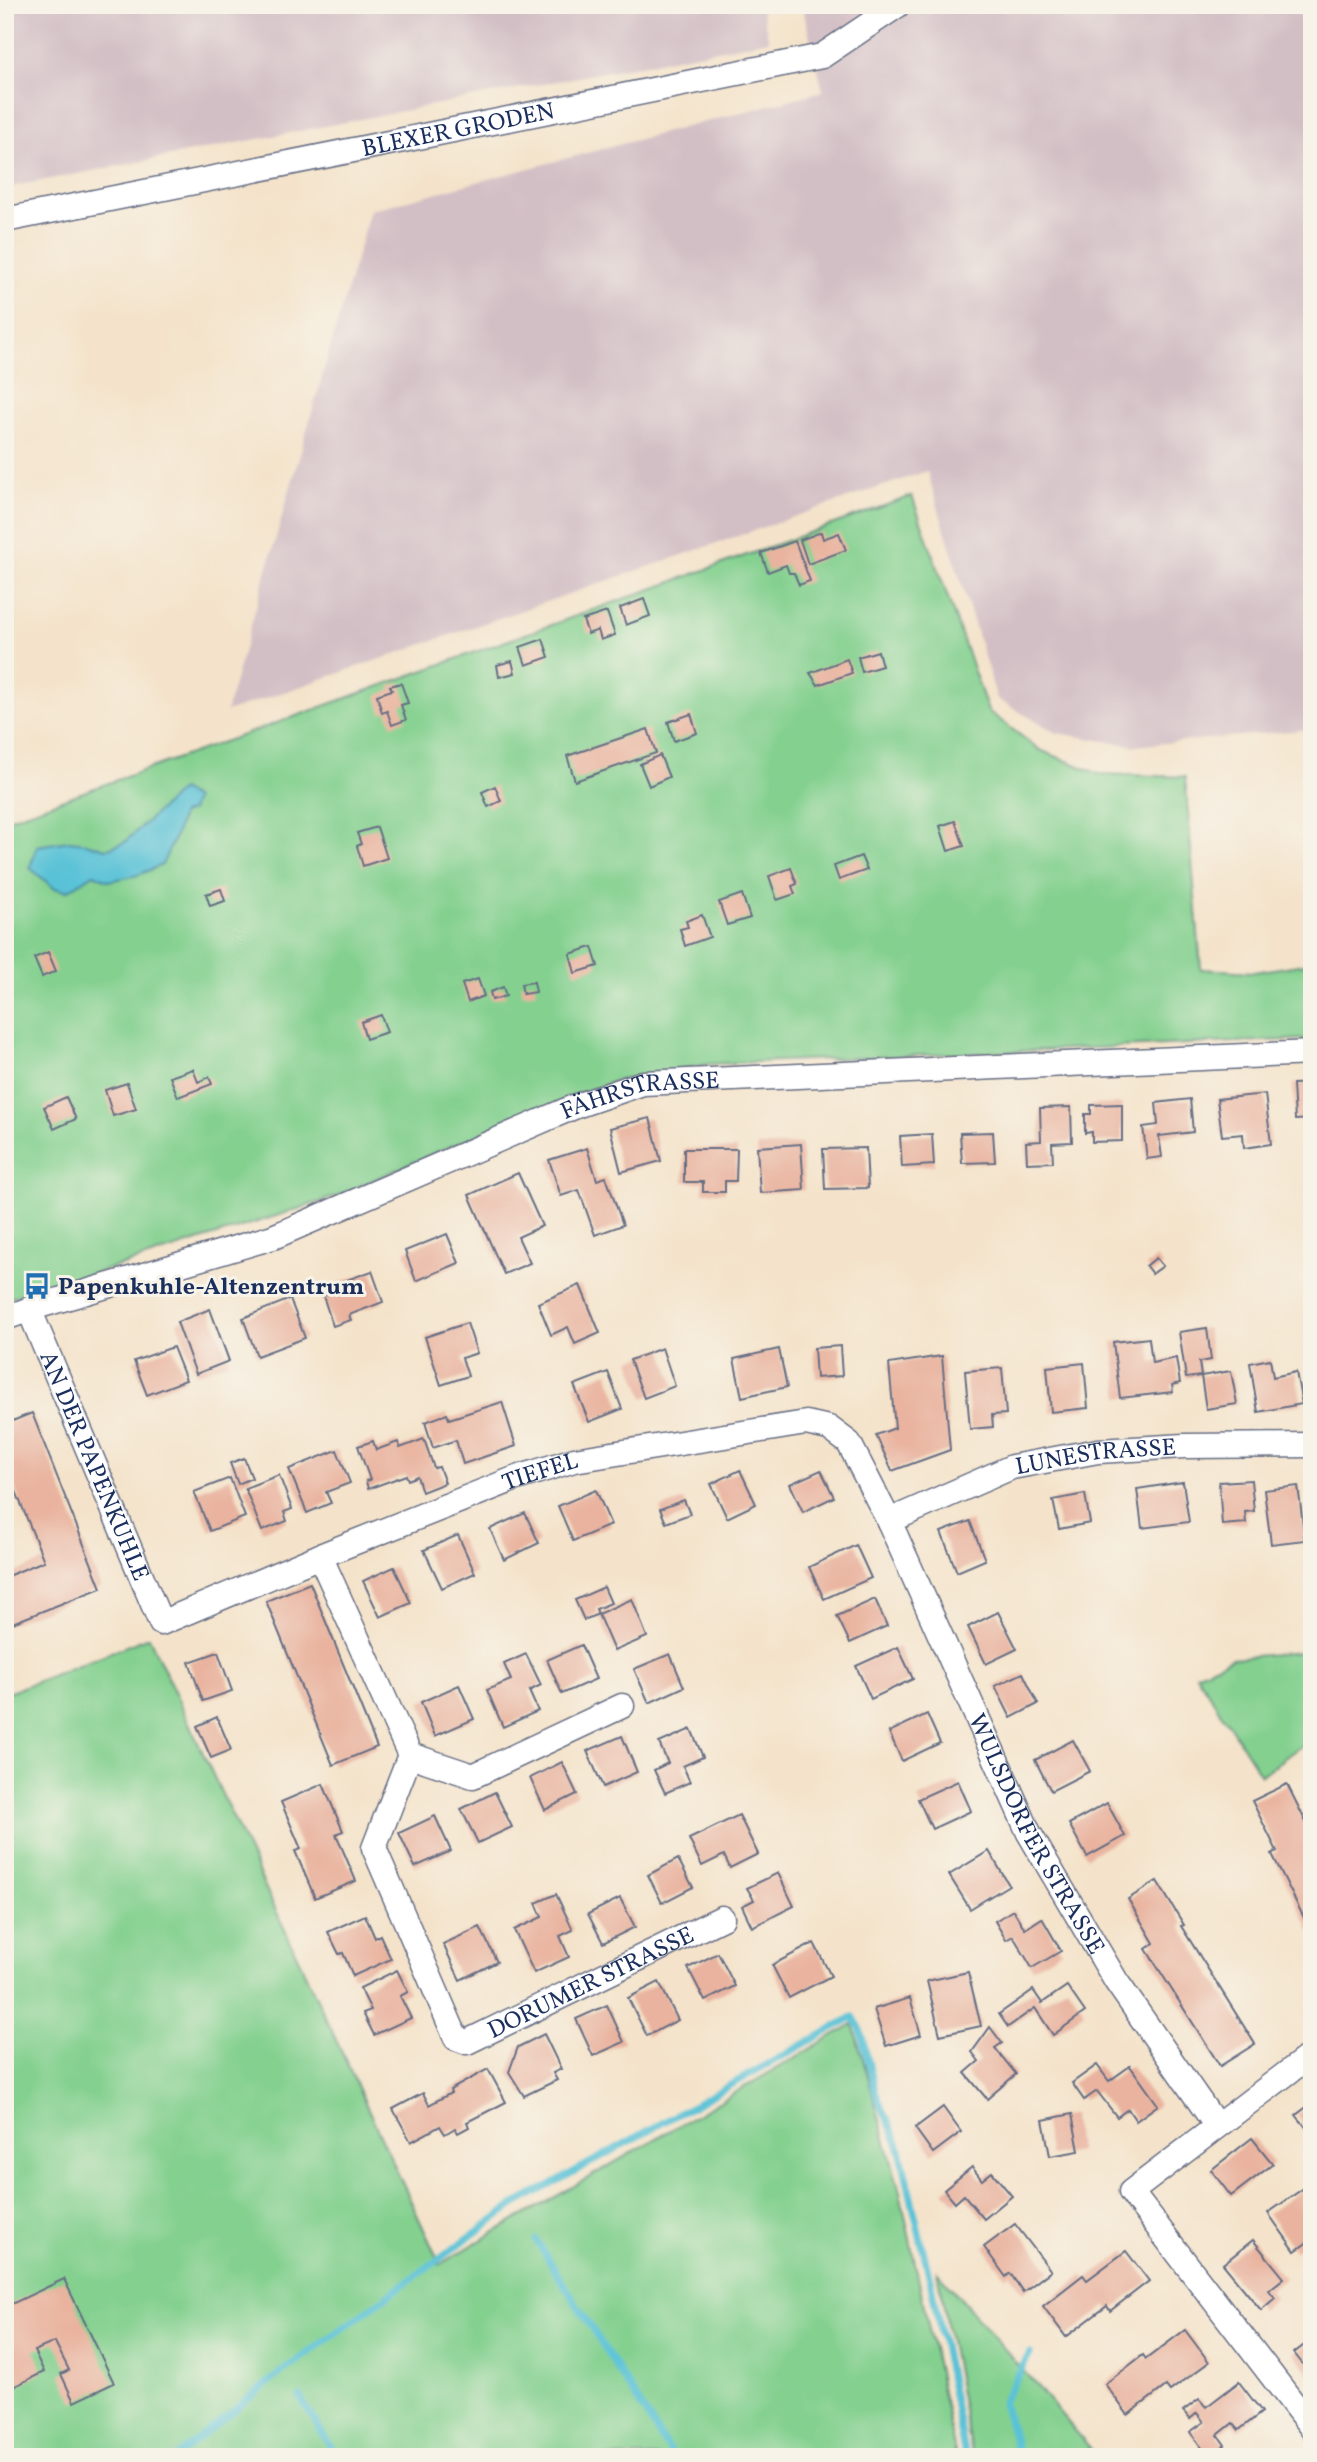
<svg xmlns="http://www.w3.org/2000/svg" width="1317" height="2462" font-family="Vollkorn,serif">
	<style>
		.industrial { fill: #d2bec5 }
		.green { fill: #83d08f; stroke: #4f8076; stroke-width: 2 }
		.water { fill: #5ac2d7; stroke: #3a789a; stroke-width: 2 }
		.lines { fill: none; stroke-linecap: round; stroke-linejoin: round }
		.stream { stroke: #5ac2d7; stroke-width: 7 }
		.building { fill: #e9b39f }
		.minor-casing { stroke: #676e84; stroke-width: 27 }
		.minor { stroke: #fff; stroke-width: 24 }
		.labels { text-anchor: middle; stroke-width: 6; stroke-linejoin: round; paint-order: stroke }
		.street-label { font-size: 24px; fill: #1b2f5e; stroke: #f7f3e8 }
		.poi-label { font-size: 24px; font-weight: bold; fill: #1b2f5e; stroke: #f7f3e8; text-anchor: start }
	</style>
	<rect width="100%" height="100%" fill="#f7f3e8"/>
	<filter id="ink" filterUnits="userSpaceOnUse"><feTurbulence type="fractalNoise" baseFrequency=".0143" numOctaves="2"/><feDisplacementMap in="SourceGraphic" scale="14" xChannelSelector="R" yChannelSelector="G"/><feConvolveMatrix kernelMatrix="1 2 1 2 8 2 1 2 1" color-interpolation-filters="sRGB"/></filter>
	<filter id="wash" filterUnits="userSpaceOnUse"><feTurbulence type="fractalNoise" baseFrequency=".00686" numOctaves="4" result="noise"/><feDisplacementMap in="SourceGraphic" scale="28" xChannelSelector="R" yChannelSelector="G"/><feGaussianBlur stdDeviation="1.57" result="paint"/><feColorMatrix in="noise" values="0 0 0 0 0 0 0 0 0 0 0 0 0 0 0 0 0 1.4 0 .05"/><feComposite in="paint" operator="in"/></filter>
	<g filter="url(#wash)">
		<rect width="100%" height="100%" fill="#f4e3ca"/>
		<!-- industrial -->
		<g class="industrial">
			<polygon points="5,5 760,5 769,40 5,188"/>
			<polygon points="802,5 1312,5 1312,729 1134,746 1057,733 997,699 927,471 226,712 370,210 823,91"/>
		</g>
		<!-- green -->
		<g class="green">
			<polygon points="912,496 988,711 1040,750 1099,774 1185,777 1201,969 1254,972 1312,963 1312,1039 709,1064 615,1081 446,1148 332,1198 126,1264 5,1299 5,820"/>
			<polygon points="149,1637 440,2264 853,2024 900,2192 956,2457 5,2457 5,1694"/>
			<polygon points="1312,1651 1312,1738 1261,1775 1196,1674 1232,1658"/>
			<polygon points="937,2271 1098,2457 972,2457"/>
		</g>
		<!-- water -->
		<polygon class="water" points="181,790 195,799 191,811 182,814 176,834 162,865 138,875 109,881 94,874 67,891 54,888 30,868 37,846 69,841 86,843 106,849 125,842"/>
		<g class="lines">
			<!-- stream -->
			<g class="stream">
				<polyline points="536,2240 673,2457"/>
				<polyline points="300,2397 337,2457"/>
				<polyline points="176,2457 283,2371 514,2205 853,2017 860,2028 876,2094 899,2145 931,2284 965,2457"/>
				<polyline points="1019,2457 1003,2402 1030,2353"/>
			</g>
		</g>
		<g id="blocks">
			<!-- building -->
			<g class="building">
				<polygon points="821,532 823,539 839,533 846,550 808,564 800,540"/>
				<polygon points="795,541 810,581 799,585 794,573 789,573 786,565 768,572 761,553"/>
				<polygon points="644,599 650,616 626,625 620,608"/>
				<polygon points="607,612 615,635 601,640 598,630 588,634 583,620"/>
				<polygon points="543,639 549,657 526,665 520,647"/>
				<polygon points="878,651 882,666 862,672 858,657"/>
				<polygon points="847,659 852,673 818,685 810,673"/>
				<polygon points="512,661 515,673 499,677 497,665"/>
				<polygon points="401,683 408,703 401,705 406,720 392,725 387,711 382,713 377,695 392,690 390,686"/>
				<polygon points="691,714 697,733 674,741 668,722"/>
				<polygon points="648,729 656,753 575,781 567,756"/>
				<polygon points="660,755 669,777 649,786 640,764"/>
				<polygon points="495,786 501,801 488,807 482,792"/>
				<polygon points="955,821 964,846 948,851 940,826"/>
				<polygon points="377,827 387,858 363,866 357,846 361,844 357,833"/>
				<polygon points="861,856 867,870 839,880 834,866"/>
				<polygon points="791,868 797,884 792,886 795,894 777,900 769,876"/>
				<polygon points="221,889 225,901 210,906 206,894"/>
				<polygon points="742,894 750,918 727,925 719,902"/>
				<polygon points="702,915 710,937 685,946 680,929 688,927 686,921"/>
				<polygon points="592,947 598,966 575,973 570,954"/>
				<polygon points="48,952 56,971 42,977 34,958"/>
				<polygon points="478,979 484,996 468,1002 462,984"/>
				<polygon points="534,982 536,992 523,994 521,984"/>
				<polygon points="503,987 506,996 492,1000 490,992"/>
				<polygon points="381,1015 387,1032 366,1039 361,1022"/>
				<polygon points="193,1069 198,1082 209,1077 212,1084 178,1097 170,1077"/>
				<polygon points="127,1083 136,1109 113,1116 105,1090"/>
				<polygon points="1312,1083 1312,1119 1295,1120 1293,1084"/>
				<polygon points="1265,1094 1271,1144 1244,1148 1243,1134 1222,1136 1217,1099"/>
				<polygon points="66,1097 76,1119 54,1129 44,1107"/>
				<polygon points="1190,1099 1193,1132 1159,1136 1162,1157 1147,1159 1143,1127 1158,1125 1156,1103"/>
				<polygon points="1122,1104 1122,1141 1092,1142 1092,1132 1085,1133 1085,1114 1091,1114 1091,1105"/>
				<polygon points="1071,1107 1072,1142 1052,1143 1053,1162 1027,1163 1026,1142 1041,1141 1040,1108"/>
				<polygon points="650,1118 661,1161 621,1172 610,1128"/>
				<polygon points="993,1132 995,1162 962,1163 960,1133"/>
				<polygon points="932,1134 934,1165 902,1167 900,1136"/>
				<polygon points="801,1144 804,1190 760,1193 757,1147"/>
				<polygon points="587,1148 597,1180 606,1177 623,1225 595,1235 579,1190 561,1196 549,1160"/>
				<polygon points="866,1148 868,1188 825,1189 823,1149"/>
				<polygon points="684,1149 737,1149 736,1181 725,1181 725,1192 703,1192 703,1182 684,1182"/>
				<polygon points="518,1173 542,1226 518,1237 530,1263 504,1274 469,1195"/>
				<polygon points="447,1234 459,1263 416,1281 405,1251"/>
				<polygon points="1156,1258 1163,1266 1152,1274 1146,1266"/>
				<polygon points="372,1271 383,1302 349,1315 351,1320 333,1326 323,1296 341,1290 338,1283"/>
				<polygon points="580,1285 600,1333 575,1344 568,1327 551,1335 538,1303"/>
				<polygon points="290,1299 305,1338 257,1356 243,1318"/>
				<polygon points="210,1309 229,1361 196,1374 177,1322"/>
				<polygon points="467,1323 477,1353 462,1358 468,1376 441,1385 425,1337"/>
				<polygon points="1207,1328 1211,1360 1199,1362 1201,1376 1186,1378 1179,1332"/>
				<polygon points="1149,1338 1152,1363 1176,1358 1180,1383 1172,1385 1173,1392 1120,1398 1113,1342"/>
				<polygon points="840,1346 842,1376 816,1378 814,1348"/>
				<polygon points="173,1347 186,1380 147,1395 134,1361"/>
				<polygon points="662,1348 675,1386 644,1398 630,1360"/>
				<polygon points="779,1349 787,1387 742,1397 734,1359"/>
				<polygon points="942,1356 950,1450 892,1471 876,1435 895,1428 889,1364"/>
				<polygon points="1270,1359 1273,1377 1296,1372 1302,1404 1258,1412 1250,1363"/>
				<polygon points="1084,1363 1088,1408 1051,1412 1047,1367"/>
				<polygon points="1002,1368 1006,1414 992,1415 993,1427 970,1429 965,1371"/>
				<polygon points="1231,1371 1237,1404 1206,1409 1201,1376"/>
				<polygon points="608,1372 622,1409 589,1422 574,1385"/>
				<polygon points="502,1402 516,1446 463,1464 456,1440 433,1448 425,1422 447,1414 449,1419"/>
				<polygon points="32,1413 101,1588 5,1626 5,1577 44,1561 7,1469 5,1470 5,1424"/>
				<polygon points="424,1439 434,1468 439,1467 445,1483 422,1492 417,1476 408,1480 406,1475 368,1489 366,1481 370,1480 358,1446 373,1441 376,1450 398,1442 400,1448"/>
				<polygon points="337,1450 350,1483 326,1492 331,1503 307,1513 289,1469"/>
				<polygon points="244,1458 252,1478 238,1484 230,1463"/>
				<polygon points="740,1470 756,1504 727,1518 711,1484"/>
				<polygon points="821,1470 834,1497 803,1512 790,1484"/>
				<polygon points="279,1475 292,1509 284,1512 287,1521 262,1531 245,1488"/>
				<polygon points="230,1478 245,1517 210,1531 194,1492"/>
				<polygon points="1251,1480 1254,1511 1245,1512 1246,1523 1222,1525 1219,1482"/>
				<polygon points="1183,1482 1189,1522 1142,1528 1137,1489"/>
				<polygon points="1298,1486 1305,1540 1271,1544 1264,1490"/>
				<polygon points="596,1490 611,1525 573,1541 558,1506"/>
				<polygon points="1085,1494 1090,1523 1059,1529 1053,1500"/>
				<polygon points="684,1500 690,1514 666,1523 660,1509"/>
				<polygon points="525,1513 539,1543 504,1560 490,1529"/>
				<polygon points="970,1521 985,1560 957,1572 941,1532"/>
				<polygon points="458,1535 475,1573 442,1588 424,1550"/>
				<polygon points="856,1545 871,1578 824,1599 809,1567"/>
				<polygon points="394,1567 411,1603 380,1617 363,1581"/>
				<polygon points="310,1583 377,1747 333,1765 266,1601"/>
				<polygon points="604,1587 611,1603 596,1609 598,1614 632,1599 647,1637 614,1651 598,1614 584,1620 575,1600"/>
				<polygon points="875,1599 887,1626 850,1643 837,1616"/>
				<polygon points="998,1612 1017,1649 986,1664 968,1627"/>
				<polygon points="581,1645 596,1679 562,1694 547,1660"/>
				<polygon points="898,1647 913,1679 871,1699 856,1666"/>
				<polygon points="218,1652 232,1691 203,1701 189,1662"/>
				<polygon points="526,1654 541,1685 529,1691 538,1711 503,1727 487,1690 511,1680 504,1664"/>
				<polygon points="670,1654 684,1687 649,1703 634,1669"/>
				<polygon points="1023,1673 1038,1704 1011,1718 995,1686"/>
				<polygon points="459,1685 474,1719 435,1736 421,1702"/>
				<polygon points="927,1714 940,1743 902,1761 889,1732"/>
				<polygon points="217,1717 231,1750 211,1758 197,1726"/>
				<polygon points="691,1729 703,1757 683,1766 690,1782 665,1793 654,1770 668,1763 659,1743"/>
				<polygon points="622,1736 637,1772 603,1787 587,1751"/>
				<polygon points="1073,1740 1090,1771 1051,1791 1035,1760"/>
				<polygon points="562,1762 577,1794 545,1810 530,1778"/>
				<polygon points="958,1781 971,1811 932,1829 918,1799"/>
				<polygon points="323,1784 343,1831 336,1834 356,1881 315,1898 295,1851 301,1849 281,1802"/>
				<polygon points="1287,1784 1312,1834 1306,1837 1312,1849 1312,1934 1272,1854 1277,1851 1252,1801"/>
				<polygon points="495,1792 512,1827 478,1843 461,1809"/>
				<polygon points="1107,1803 1125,1836 1087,1857 1069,1824"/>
				<polygon points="739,1815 758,1854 730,1868 724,1855 702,1866 689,1839"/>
				<polygon points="435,1816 451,1851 415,1867 399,1833"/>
				<polygon points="989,1851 1009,1885 970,1909 949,1875"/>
				<polygon points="678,1859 693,1887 662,1903 648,1875"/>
				<polygon points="778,1873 794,1906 752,1927 742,1906 754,1900 747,1888"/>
				<polygon points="1157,1881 1184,1925 1181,1926 1255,2044 1220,2066 1146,1949 1154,1943 1128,1899"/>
				<polygon points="556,1894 573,1930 560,1936 569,1957 534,1973 514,1930 542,1917 536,1903"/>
				<polygon points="620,1898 635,1927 603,1943 588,1914"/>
				<polygon points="1013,1910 1025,1929 1042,1918 1061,1951 1032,1968 1013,1936 1006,1940 995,1921"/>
				<polygon points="365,1915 375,1938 380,1935 391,1959 353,1976 343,1953 339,1954 328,1932"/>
				<polygon points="480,1927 497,1962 460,1980 443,1944"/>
				<polygon points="814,1943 831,1976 789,1998 772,1965"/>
				<polygon points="718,1953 735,1986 705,2001 688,1968"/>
				<polygon points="397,1970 408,1992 400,1996 411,2018 374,2035 363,2013 371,2010 360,1988"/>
				<polygon points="968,1972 981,2026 940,2035 927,1981"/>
				<polygon points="659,1982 678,2020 647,2036 628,1998"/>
				<polygon points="1067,1986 1085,2012 1053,2035 1035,2008 1008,2027 999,2014 1033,1990 1042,2003"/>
				<polygon points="910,1998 921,2035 886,2046 874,2009"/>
				<polygon points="607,2005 624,2042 593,2056 576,2019"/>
				<polygon points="990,2027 1002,2043 995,2048 1016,2074 987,2099 965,2073 979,2061 972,2052"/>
				<polygon points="544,2034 561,2069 553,2073 557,2080 524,2096 509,2072 518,2047"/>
				<polygon points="1097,2065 1109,2081 1130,2066 1158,2105 1136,2121 1128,2109 1117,2117 1097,2091 1084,2100 1072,2083"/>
				<polygon points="488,2069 506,2102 467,2122 469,2127 458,2133 455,2128 445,2134 440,2126 411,2142 393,2109 423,2093 429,2105 451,2093 450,2090"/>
				<polygon points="1312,2103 1312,2135 1296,2115"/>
				<polygon points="943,2107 961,2132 933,2153 915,2128"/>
				<polygon points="1072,2114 1079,2151 1050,2156 1043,2120"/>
				<polygon points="1252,2138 1273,2164 1231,2196 1211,2170"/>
				<polygon points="972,2167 982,2180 992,2172 1012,2196 984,2219 964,2195 955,2203 944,2190"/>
				<polygon points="1304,2188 1312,2200 1312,2211 1308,2213 1312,2218 1312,2239 1295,2251 1268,2213"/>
				<polygon points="1015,2224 1051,2271 1023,2292 1010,2273 1006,2277 984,2247"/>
				<polygon points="1253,2240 1284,2278 1269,2290 1275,2298 1261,2310 1223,2264"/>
				<polygon points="1126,2251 1149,2281 1110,2311 1107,2306 1066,2337 1043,2306 1083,2275 1087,2280"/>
				<polygon points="64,2279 114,2383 74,2402 61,2374 69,2370 55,2342 34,2351 44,2372 7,2390 5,2307"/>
				<polygon points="1185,2330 1209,2362 1170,2391 1166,2386 1128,2415 1105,2384 1143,2355 1146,2359"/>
				<polygon points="1312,2339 1312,2376 1294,2353"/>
				<polygon points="1239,2382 1262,2412 1239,2430 1233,2423 1218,2435 1225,2445 1209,2457 1190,2432 1204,2422 1197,2413 1190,2419 1183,2411 1199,2399 1206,2407"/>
			</g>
		</g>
	</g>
	<g filter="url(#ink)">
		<use href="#blocks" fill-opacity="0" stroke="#676e84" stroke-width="2"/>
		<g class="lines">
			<defs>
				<g id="minor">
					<path id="s1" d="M5,220L822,56L898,5"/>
					<path id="s2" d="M29,1309L161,1623L320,1556L514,1479L574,1460L806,1423L829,1428L849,1443L889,1521L1029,1833L1116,1981L1216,2125"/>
					<path id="s3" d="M5,1318L42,1305L273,1237L576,1106L643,1083L1312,1053"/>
					<path id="s4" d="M889,1521L1012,1467L1098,1451L1184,1446L1312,1445"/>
					<path id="s5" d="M320,1556L410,1755L374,1848L456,2038L467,2042L722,1918"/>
					<polyline points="410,1755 473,1776 622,1706"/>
					<polyline points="1312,2054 1131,2192 1312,2428"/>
				</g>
			</defs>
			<!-- minor casing -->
			<use href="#minor" class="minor-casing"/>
			<!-- minor -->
			<use href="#minor" class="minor"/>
		</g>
	</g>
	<!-- icons -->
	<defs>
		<symbol id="bus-bare" viewBox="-9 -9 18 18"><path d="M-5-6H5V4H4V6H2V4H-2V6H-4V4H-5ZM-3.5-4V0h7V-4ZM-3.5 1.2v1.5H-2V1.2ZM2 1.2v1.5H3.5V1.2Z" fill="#1f6fb2" stroke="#f7f3e8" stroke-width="2.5" paint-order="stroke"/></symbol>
	</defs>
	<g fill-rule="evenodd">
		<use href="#bus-bare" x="18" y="1267" width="38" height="38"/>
	</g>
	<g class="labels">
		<!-- street labels -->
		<g class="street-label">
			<text dy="8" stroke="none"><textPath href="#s1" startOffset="462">BLEXER GRODEN</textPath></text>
			<text dy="8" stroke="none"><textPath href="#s3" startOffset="676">FÄHRSTRASSE</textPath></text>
			<text dy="8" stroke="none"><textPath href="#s4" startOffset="219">LUNESTRASSE</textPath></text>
			<text dy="8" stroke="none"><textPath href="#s2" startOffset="170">AN DER PAPENKUHLE</textPath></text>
			<text dy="8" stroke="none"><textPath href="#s2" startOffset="749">TIEFEL</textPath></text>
			<text dy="8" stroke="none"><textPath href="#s2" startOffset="1502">WULSDORFER STRASSE</textPath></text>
			<text dy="8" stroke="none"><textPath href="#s5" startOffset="674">DORUMER STRASSE</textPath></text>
		</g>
		<!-- poi labels -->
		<g class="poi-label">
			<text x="58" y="1294">Papenkuhle-Altenzentrum</text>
		</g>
	</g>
	<!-- margin -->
	<rect width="1317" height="2462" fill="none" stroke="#f7f3e8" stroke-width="28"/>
</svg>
